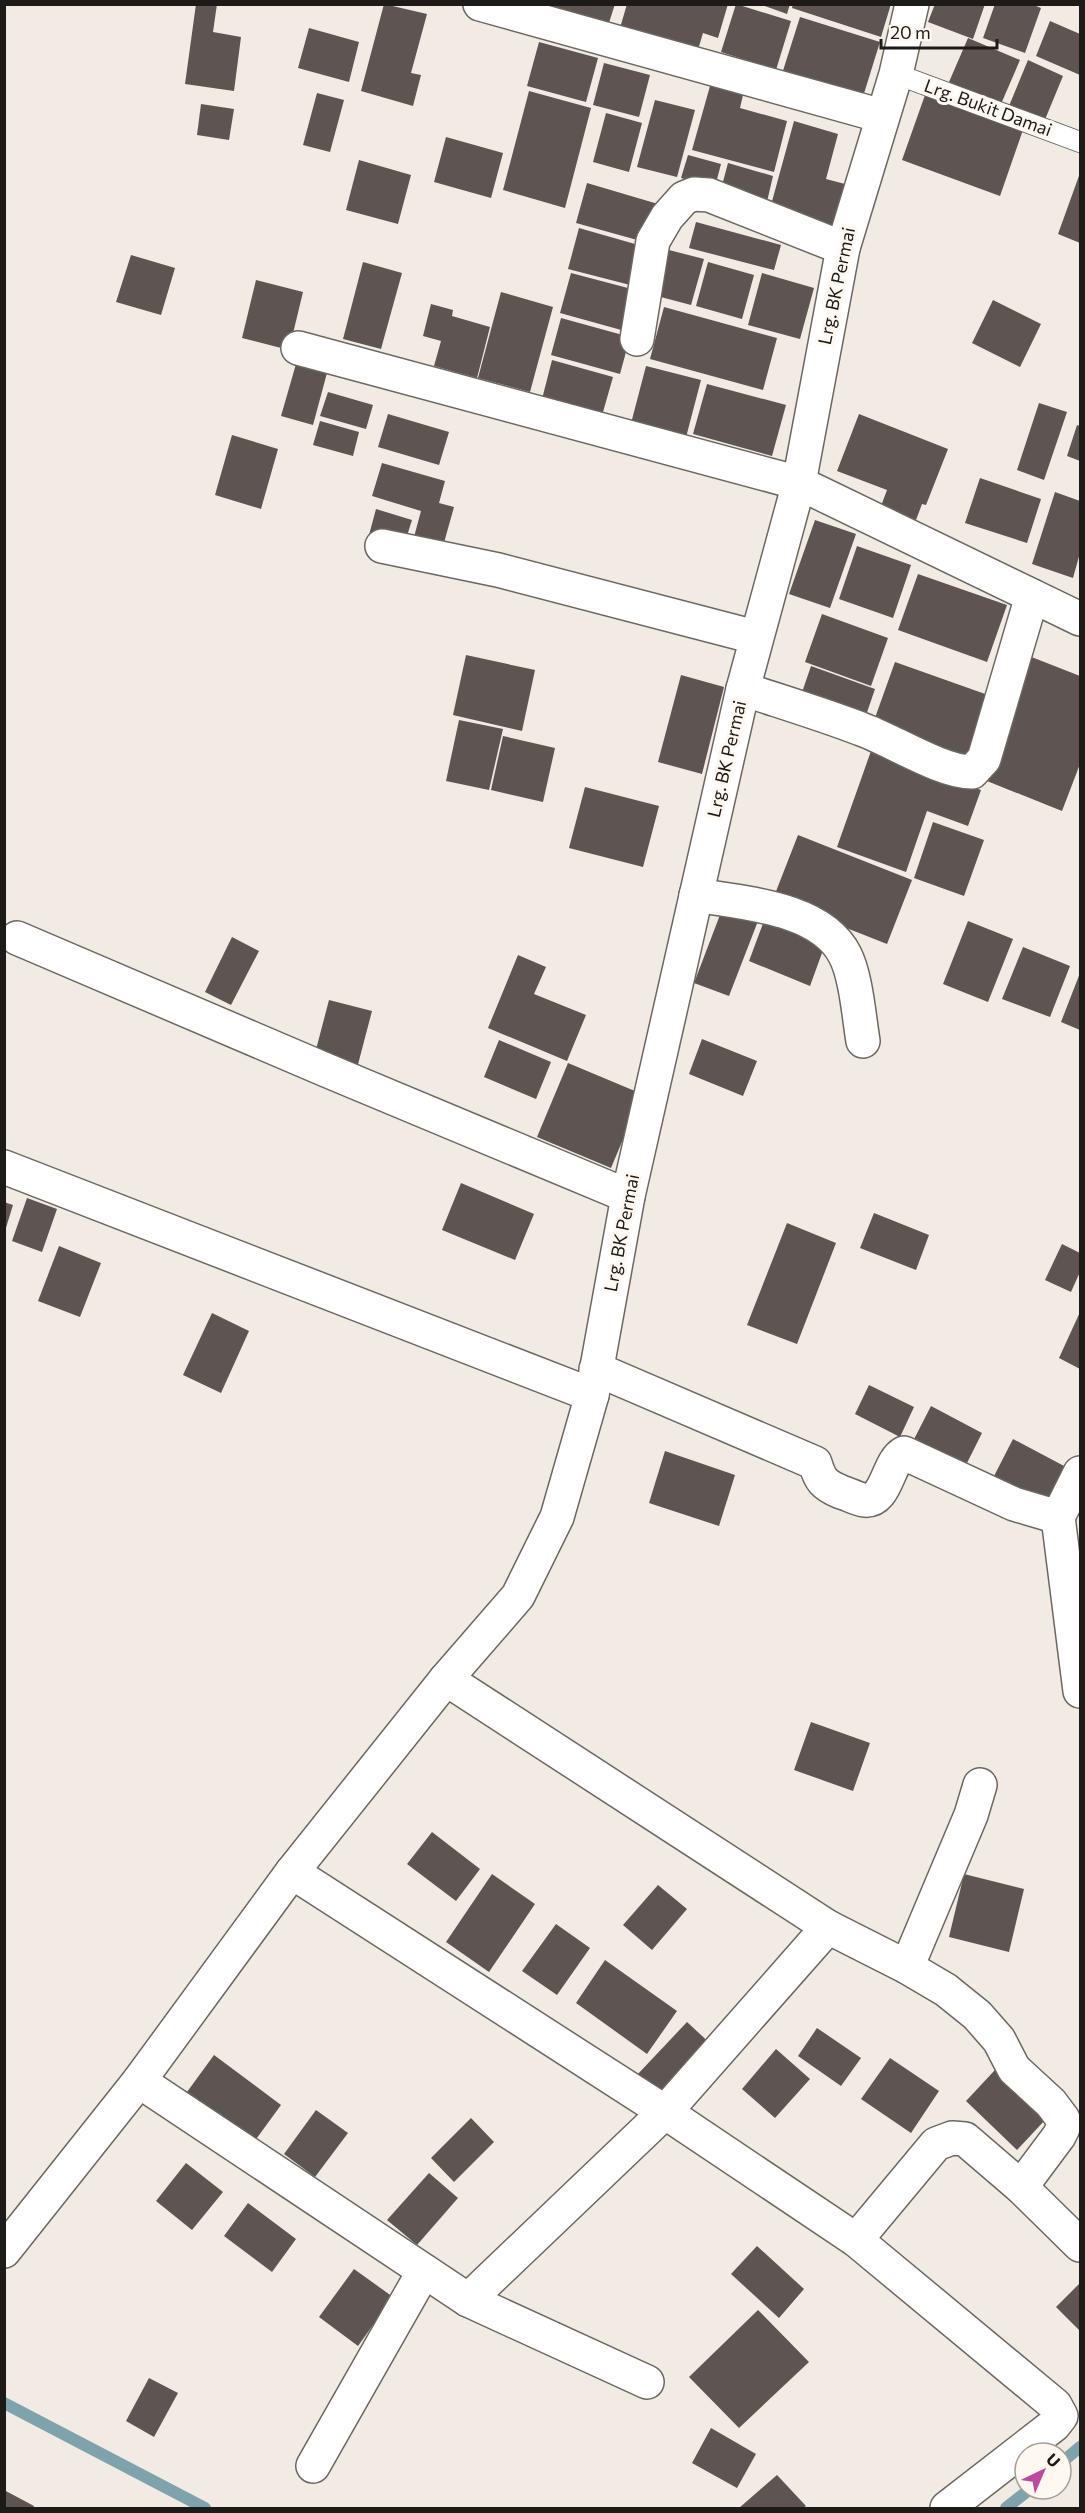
<svg xmlns="http://www.w3.org/2000/svg" width="1085" height="2513" font-family="Commissioner,sans-serif">
	<style>
		.lines { fill: none; stroke-linecap: round; stroke-linejoin: round }
		.stream { stroke: #7ea3ac; stroke-width: 12 }
		.building { fill: #5e5553 }
		.service-casing { stroke: #6d6761; stroke-width: 22 }
		.minor-casing { stroke: #6d6761; stroke-width: 36 }
		.service { stroke: #fff; stroke-width: 20 }
		.minor { stroke: #fff; stroke-width: 33 }
		.labels { text-anchor: middle; stroke-width: 6; stroke-linejoin: round; paint-order: stroke }
		.street-label { font-size: 18px; fill: #1d1b18; stroke: #fef8f1 }
	</style>
	<rect width="100%" height="100%" fill="#f1ebe3"/>
	<g class="lines">
		<!-- stream -->
		<g class="stream">
			<polyline points="4,2403 205,2508"/>
			<polyline points="1061,2463 1080,2447"/>
			<polyline points="1006,2508 1030,2489"/>
		</g>
	</g>
	<!-- building -->
	<g class="building">
		<polygon points="196,4 217,4 213,32 241,37 234,91 185,84"/>
		<polygon points="384,4 427,14 411,73 421,75 413,106 361,91"/>
		<polygon points="549,4 615,4 607,29 547,10"/>
		<polygon points="627,4 728,4 718,38 703,33 697,53 620,28"/>
		<polygon points="736,4 791,21 776,70 721,52"/>
		<polygon points="759,4 790,4 787,14"/>
		<polygon points="793,4 891,4 881,37 792,8"/>
		<polygon points="935,4 985,4 973,39 928,22"/>
		<polygon points="995,4 1031,4 1041,8 1025,53 983,38"/>
		<polygon points="800,17 880,42 861,103 781,77"/>
		<polygon points="1050,21 1080,34 1080,75 1036,56"/>
		<polygon points="309,28 359,42 349,82 298,68"/>
		<polygon points="968,38 1020,60 1001,104 949,82"/>
		<polygon points="539,42 598,58 586,102 527,86"/>
		<polygon points="1028,60 1063,76 1044,122 1009,106"/>
		<polygon points="604,63 650,75 639,117 593,105"/>
		<polygon points="710,86 743,95 740,108 787,121 774,172 692,150"/>
		<polygon points="529,91 591,108 565,208 503,190"/>
		<polygon points="317,93 344,100 330,152 303,145"/>
		<polygon points="925,95 1023,130 1000,196 902,160"/>
		<polygon points="655,100 695,110 677,177 637,167"/>
		<polygon points="201,104 234,109 229,140 197,135"/>
		<polygon points="606,113 642,123 629,172 593,162"/>
		<polygon points="794,121 838,134 826,179 845,184 831,233 768,216"/>
		<polygon points="446,137 503,153 491,198 434,182"/>
		<polygon points="688,155 721,164 715,187 681,178"/>
		<polygon points="359,160 411,175 398,224 346,210"/>
		<polygon points="728,163 773,176 766,206 720,193"/>
		<polygon points="1080,173 1080,243 1058,234"/>
		<polygon points="587,183 658,204 648,243 576,223"/>
		<polygon points="696,222 781,245 774,270 689,248"/>
		<polygon points="579,228 649,248 638,287 568,269"/>
		<polygon points="669,250 704,259 691,305 657,296"/>
		<polygon points="131,255 175,268 161,315 116,302"/>
		<polygon points="363,262 402,273 381,349 343,339"/>
		<polygon points="708,262 754,275 742,319 696,306"/>
		<polygon points="571,273 643,292 632,333 560,313"/>
		<polygon points="762,273 814,288 800,339 748,325"/>
		<polygon points="256,280 303,292 289,350 242,338"/>
		<polygon points="501,292 553,307 530,392 478,378"/>
		<polygon points="993,300 1041,324 1020,367 972,343"/>
		<polygon points="431,304 453,310 452,316 490,327 477,378 434,366 441,341 423,336"/>
		<polygon points="664,307 777,338 763,390 650,359"/>
		<polygon points="561,318 630,337 620,374 551,355"/>
		<polygon points="552,360 613,377 601,419 541,403"/>
		<polygon points="296,364 327,373 313,425 281,416"/>
		<polygon points="646,366 701,380 684,445 629,431"/>
		<polygon points="707,384 786,405 772,456 693,434"/>
		<polygon points="328,392 373,405 366,429 320,416"/>
		<polygon points="1039,403 1067,412 1044,480 1017,470"/>
		<polygon points="388,414 449,432 439,465 378,447"/>
		<polygon points="859,414 948,449 926,505 922,504 916,520 881,506 887,490 837,471"/>
		<polygon points="320,421 359,432 353,456 313,445"/>
		<polygon points="1077,425 1080,426 1080,461 1067,456"/>
		<polygon points="232,435 278,449 261,509 215,495"/>
		<polygon points="382,463 445,481 439,503 454,507 440,557 411,548 421,511 372,496"/>
		<polygon points="980,478 1041,499 1027,543 965,523"/>
		<polygon points="1055,492 1080,501 1080,553 1073,578 1032,564"/>
		<polygon points="376,509 412,520 404,545 369,535"/>
		<polygon points="815,520 856,534 830,608 789,594"/>
		<polygon points="857,546 911,565 893,618 839,599"/>
		<polygon points="918,574 1007,605 987,662 898,630"/>
		<polygon points="822,614 888,638 871,686 805,662"/>
		<polygon points="466,655 535,670 522,731 453,715"/>
		<polygon points="1029,656 1080,676 1080,764 1062,811 982,779"/>
		<polygon points="895,662 988,695 965,763 871,729"/>
		<polygon points="811,666 875,689 862,727 798,704"/>
		<polygon points="681,675 724,687 702,774 658,762"/>
		<polygon points="459,720 503,729 489,790 446,781"/>
		<polygon points="503,736 555,748 543,802 491,790"/>
		<polygon points="871,751 981,790 968,826 927,811 906,872 837,847"/>
		<polygon points="585,787 659,806 643,867 569,848"/>
		<polygon points="933,822 984,840 964,896 914,878"/>
		<polygon points="798,835 912,880 887,944 773,899"/>
		<polygon points="723,907 758,921 729,996 694,983"/>
		<polygon points="765,918 826,942 810,986 749,961"/>
		<polygon points="968,921 1013,939 988,1002 943,984"/>
		<polygon points="232,937 259,951 231,1005 205,992"/>
		<polygon points="1023,947 1070,966 1050,1017 1002,999"/>
		<polygon points="518,955 546,967 534,994 586,1015 567,1061 488,1028"/>
		<polygon points="1080,973 1080,1030 1061,1022"/>
		<polygon points="329,1000 372,1011 356,1072 313,1061"/>
		<polygon points="702,1039 757,1061 743,1096 689,1074"/>
		<polygon points="499,1040 551,1062 536,1099 484,1077"/>
		<polygon points="568,1063 642,1094 611,1168 537,1137"/>
		<polygon points="461,1183 534,1214 515,1260 442,1230"/>
		<polygon points="27,1198 57,1209 42,1252 12,1241"/>
		<polygon points="4,1202 13,1205 5,1231 4,1231"/>
		<polygon points="874,1213 929,1235 916,1270 860,1248"/>
		<polygon points="787,1223 836,1243 797,1344 747,1325"/>
		<polygon points="1062,1244 1080,1253 1080,1272 1071,1292 1045,1280"/>
		<polygon points="59,1246 101,1263 80,1317 38,1301"/>
		<polygon points="1080,1312 1080,1369 1059,1358"/>
		<polygon points="212,1313 249,1331 221,1393 183,1375"/>
		<polygon points="869,1385 914,1407 900,1437 855,1414"/>
		<polygon points="931,1406 982,1433 961,1475 909,1449"/>
		<polygon points="1013,1439 1066,1467 1045,1508 992,1480"/>
		<polygon points="665,1451 735,1475 719,1526 649,1503"/>
		<polygon points="811,1722 870,1743 853,1791 794,1770"/>
		<polygon points="432,1832 480,1869 456,1901 407,1864"/>
		<polygon points="492,1874 535,1904 489,1972 446,1942"/>
		<polygon points="964,1874 1024,1889 1009,1952 949,1937"/>
		<polygon points="658,1885 687,1909 652,1950 623,1925"/>
		<polygon points="556,1924 590,1948 557,1995 522,1971"/>
		<polygon points="605,1960 677,2011 647,2054 576,2003"/>
		<polygon points="687,2022 714,2047 663,2100 637,2075"/>
		<polygon points="817,2028 861,2058 841,2086 798,2056"/>
		<polygon points="776,2049 810,2079 775,2118 742,2089"/>
		<polygon points="214,2055 281,2105 254,2142 187,2092"/>
		<polygon points="890,2058 939,2091 911,2133 861,2099"/>
		<polygon points="995,2070 1046,2119 1017,2150 966,2101"/>
		<polygon points="316,2110 348,2133 315,2177 284,2154"/>
		<polygon points="471,2118 494,2142 454,2182 431,2158"/>
		<polygon points="186,2163 223,2192 192,2230 156,2201"/>
		<polygon points="429,2173 458,2198 417,2245 387,2220"/>
		<polygon points="248,2203 296,2239 272,2272 224,2236"/>
		<polygon points="757,2246 804,2289 779,2318 731,2274"/>
		<polygon points="354,2269 393,2297 358,2346 319,2317"/>
		<polygon points="1080,2283 1080,2331 1056,2307"/>
		<polygon points="758,2310 809,2362 739,2428 689,2377"/>
		<polygon points="149,2378 178,2393 154,2437 126,2421"/>
		<polygon points="711,2428 756,2454 737,2488 692,2463"/>
		<polygon points="777,2475 806,2506 803,2508 739,2508"/>
		<polygon points="4,2490 34,2506 33,2508 4,2508"/>
	</g>
	<g class="lines">
		<defs>
			<polyline id="service" points="896,74 1080,142"/>
			<g id="minor">
				<polyline points="480,4 882,116"/>
				<polyline points="637,339 653,241 667,217 684,198 694,194 709,195 843,248"/>
				<polyline points="298,348 799,483 1080,619"/>
				<polyline points="382,546 498,570 755,637"/>
				<path d="M743,689C782,702 822,714 861,729C892,740 941,772 972,772L984,759L1032,596"/>
				<path d="M696,895C742,903 821,907 845,955C856,976 859,1017 863,1041"/>
				<polyline points="17,938 326,1070 628,1196"/>
				<polyline points="4,1167 592,1395"/>
				<path d="M596,1369L815,1463C820,1480 824,1485 841,1492C848,1494 857,1499 864,1500C887,1503 887,1462 904,1453L1014,1504L1058,1517L1080,1473"/>
				<polyline points="1058,1517 1080,1691"/>
				<polyline points="446,1679 828,1927 907,1967 946,1990 977,2015 999,2040 1014,2069 1051,2103 1063,2119 1063,2128 1059,2136 1021,2187"/>
				<polyline points="292,1872 665,2112 856,2240 1055,2405 1061,2416 1054,2425 947,2508"/>
				<polyline points="907,1967 971,1815 980,1785"/>
				<polyline points="139,2081 468,2300 647,2382"/>
				<polyline points="856,2240 936,2144 952,2138 965,2139 1021,2187 1080,2245"/>
				<polyline points="4,2251 139,2081 292,1872 446,1679 518,1596 557,1517 592,1395 628,1196 743,689 799,483 843,248 896,74 912,4"/>
				<polyline points="468,2300 665,2112 828,1927"/>
				<polyline points="313,2466 424,2271"/>
			</g>
		</defs>
		<!-- service casing -->
		<use href="#service" class="service-casing"/>
		<!-- minor casing -->
		<use href="#minor" class="minor-casing"/>
		<!-- service -->
		<use href="#service" class="service"/>
		<!-- minor -->
		<use href="#minor" class="minor"/>
	</g>
	<g class="labels">
		<!-- street labels -->
		<g class="street-label">
			<text transform="translate(988 108) rotate(20)" y="6">Lrg. Bukit Damai</text>
			<text transform="translate(837 286) rotate(-78)" y="6">Lrg. BK Permai</text>
			<text transform="translate(727 759) rotate(-77)" y="6">Lrg. BK Permai</text>
			<text transform="translate(622 1233) rotate(-79)" y="6">Lrg. BK Permai</text>
		</g>
	</g>
	<!-- border -->
	<rect width="1085" height="2513" fill="none" stroke="#1d1b18" stroke-width="12"/>
	<!-- north arrow -->
	<g transform="translate(1043 2471) rotate(44)"><circle r="28" fill="#fef8f1" stroke="#a4a09a" stroke-width="1.5"/>
	<path d="M0-4.5L10 22L0 15L-10 22Z" fill="#be49a1"/>
	<text y="-9" font-size="16" font-weight="bold" text-anchor="middle" fill="#1d1b18">U</text>
	</g>
	<!-- scale -->
	<path d="M881 39v9h116v-9" fill="none" stroke="#1d1b18" stroke-width="3"/>
	<text x="890" y="39" font-size="18" fill="#1d1b18" stroke="#fef8f1" stroke-width="4.5" paint-order="stroke">20 m</text>
</svg>
